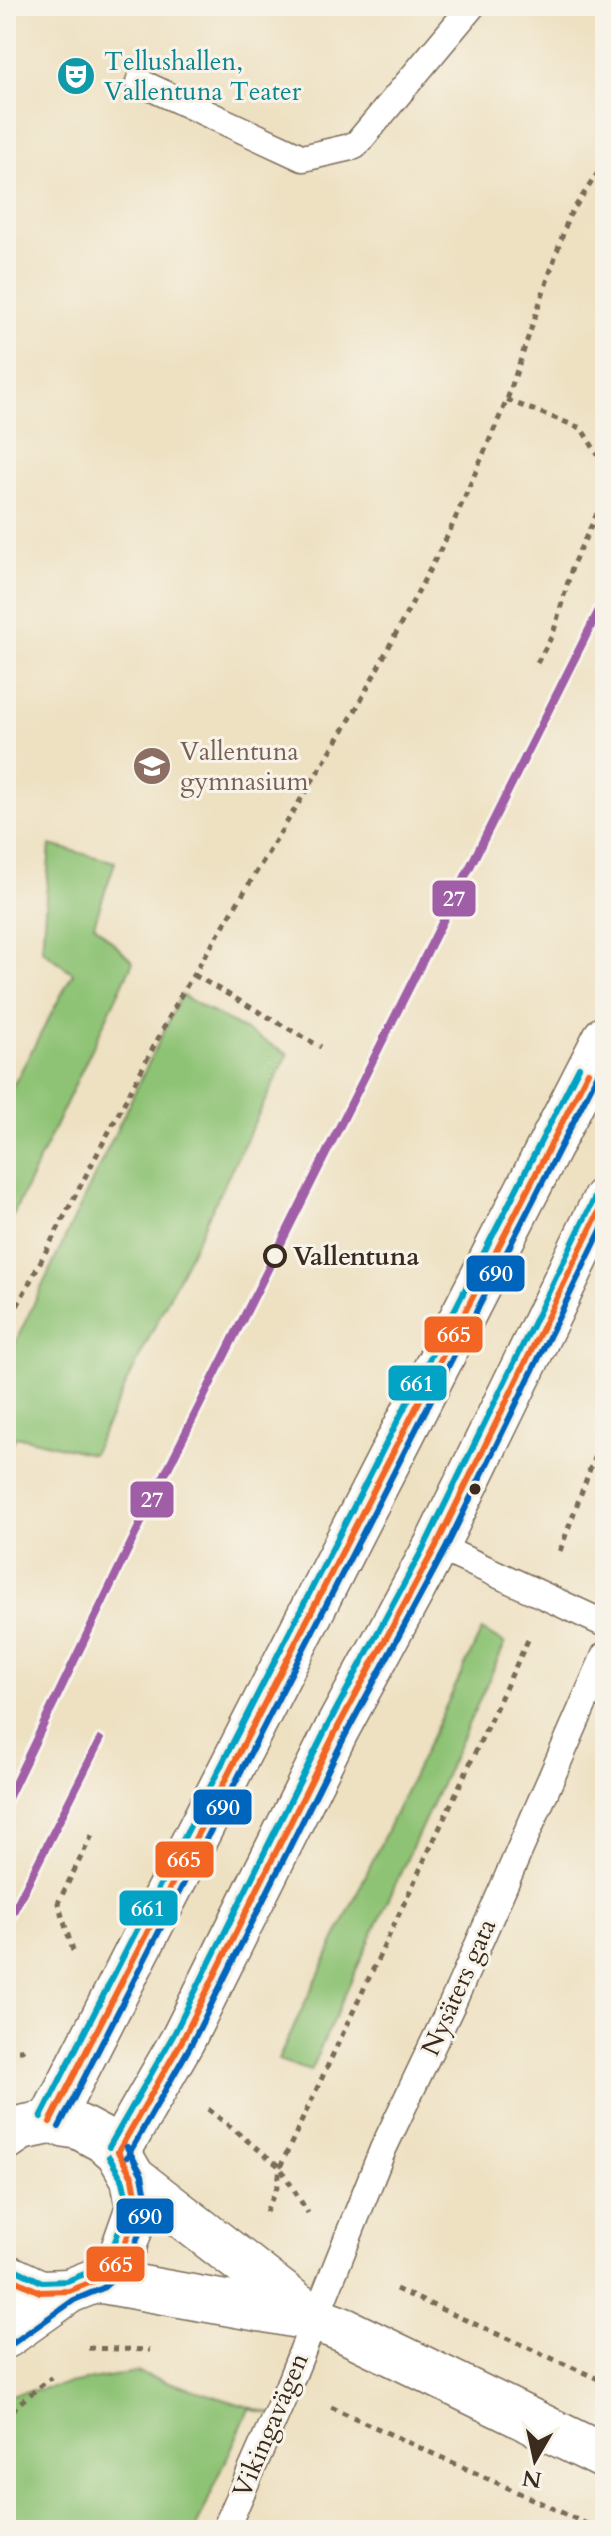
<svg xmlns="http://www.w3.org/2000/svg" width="611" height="2536" font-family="Cardo,serif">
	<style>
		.green { fill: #8ec375; stroke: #64764a; stroke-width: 2 }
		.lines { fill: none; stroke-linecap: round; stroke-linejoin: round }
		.service-casing { stroke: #7a6a57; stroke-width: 29 }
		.minor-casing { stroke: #7a6a57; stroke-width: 47 }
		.tertiary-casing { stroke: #7a6a57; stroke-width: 47 }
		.path { stroke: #7a6a57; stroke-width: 5; stroke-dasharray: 6 6; stroke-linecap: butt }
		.service { stroke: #fff; stroke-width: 26 }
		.minor { stroke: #fff; stroke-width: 44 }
		.tertiary { stroke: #fff; stroke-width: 44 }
		.bus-1-casing { stroke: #f7f3e8; stroke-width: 12 }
		.bus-2-casing { stroke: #f7f3e8; stroke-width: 12 }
		.bus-3-casing { stroke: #f7f3e8; stroke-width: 12 }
		.bus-1 { stroke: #f26522; stroke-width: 6 }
		.bus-2 { stroke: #0065bd; stroke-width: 6 }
		.bus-3 { stroke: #03a3c5; stroke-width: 6 }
		.rail-1-casing { stroke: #f7f3e8; stroke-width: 14 }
		.rail-1 { stroke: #a05ea6; stroke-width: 8 }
		.stop-dot { fill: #f7f3e8; stroke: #3b2a1e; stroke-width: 4 }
		.bus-dot { fill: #3b2a1e; stroke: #f7f3e8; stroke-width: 3 }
		.labels { text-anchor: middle; stroke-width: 6; stroke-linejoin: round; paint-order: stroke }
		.culture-label { font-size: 26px; fill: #0d838f; stroke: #f7f3e8; text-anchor: start }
		.education-label { font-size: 26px; fill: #785e54; stroke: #f7f3e8; text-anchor: start }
		.stop-label { font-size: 26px; font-weight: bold; fill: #3b2a1e; stroke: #f7f3e8; text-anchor: start }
		.street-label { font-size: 26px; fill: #3b2a1e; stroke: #f7f3e8 }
		.line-badge { stroke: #f7f3e8; stroke-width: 3 }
		.badge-label { font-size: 22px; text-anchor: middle; font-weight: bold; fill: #fff }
	</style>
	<rect width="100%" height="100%" fill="#f7f3e8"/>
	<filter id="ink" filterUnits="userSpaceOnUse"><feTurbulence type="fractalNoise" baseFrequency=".0125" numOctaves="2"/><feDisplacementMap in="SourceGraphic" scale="16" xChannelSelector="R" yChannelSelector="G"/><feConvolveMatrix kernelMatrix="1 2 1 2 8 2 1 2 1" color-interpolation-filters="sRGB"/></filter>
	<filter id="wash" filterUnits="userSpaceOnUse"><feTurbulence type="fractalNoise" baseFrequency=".006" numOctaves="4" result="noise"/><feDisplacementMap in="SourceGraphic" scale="32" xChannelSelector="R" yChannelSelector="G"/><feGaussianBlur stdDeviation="1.8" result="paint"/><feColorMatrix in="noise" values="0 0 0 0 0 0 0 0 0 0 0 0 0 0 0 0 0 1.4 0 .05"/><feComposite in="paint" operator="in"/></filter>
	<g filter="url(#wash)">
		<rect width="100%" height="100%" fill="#eee1c2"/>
		<!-- green -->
		<g class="green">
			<polygon points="50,845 115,862 94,924 133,962 6,1230 6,1099 73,973 42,950"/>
			<polygon points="181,995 288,1054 92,1454 16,1436 6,1456 6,1362"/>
			<polygon points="482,1630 505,1644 310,2071 278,2060"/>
			<polygon points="136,2372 275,2415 249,2409 195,2530 6,2530 6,2395"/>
		</g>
	</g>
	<g filter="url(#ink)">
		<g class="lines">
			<defs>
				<g id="service">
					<polyline points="139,82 303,158 355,146 472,6"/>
					<polyline points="436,1546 605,1624"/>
					<polyline points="225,2530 288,2387 383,2149 453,2002 605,1655"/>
				</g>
				<g id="minor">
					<polyline points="133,2178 310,2315"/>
					<polyline points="97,2280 315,2319 344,2330 605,2457"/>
				</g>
				<g id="tertiary">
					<polyline points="50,2122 605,1038"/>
					<polyline points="6,2138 21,2128 50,2122 79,2127 105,2141 118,2152 133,2178 138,2207 119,2261 97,2280 69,2291 6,2336"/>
					<polyline points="118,2152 183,2039 337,1729 436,1546 605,1199"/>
					<polyline points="6,2276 40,2292 69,2291"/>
				</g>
			</defs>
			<!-- service casing -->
			<use href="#service" class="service-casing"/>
			<!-- minor casing -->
			<use href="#minor" class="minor-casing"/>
			<!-- tertiary casing -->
			<use href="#tertiary" class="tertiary-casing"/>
			<!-- path -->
			<g class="path">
				<polyline points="507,400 581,428 605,466"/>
				<polyline points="537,663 553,634 573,564 605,497"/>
				<polyline points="194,975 321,1047"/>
				<polyline points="6,1327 181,995 355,711 449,533 507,400 569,216 605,162"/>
				<polyline points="560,1551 605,1428"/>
				<polyline points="73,1951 58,1903 94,1831"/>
				<polyline points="6,2050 22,2050 24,2048"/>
				<polyline points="208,2109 280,2167 308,2213"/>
				<polyline points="266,2212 278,2185 280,2167 528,1640"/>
				<polyline points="396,2289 605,2382"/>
				<polyline points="88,2348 150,2350"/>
				<polyline points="331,2407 600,2530"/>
				<polyline points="6,2421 17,2405 52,2377"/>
			</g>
			<!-- service -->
			<use href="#service" class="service"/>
			<!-- minor -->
			<use href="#minor" class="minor"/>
			<!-- tertiary -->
			<use href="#tertiary" class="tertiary"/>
			<defs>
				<g id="bus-1">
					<polyline points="50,2122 588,1072"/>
					<polyline points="118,2152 183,2039 337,1729 436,1546 605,1199"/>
					<polyline points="6,2276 40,2292 69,2291 97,2280 119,2261 138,2207 133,2178 118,2152"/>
				</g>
				<g id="bus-2">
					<polyline points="59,2127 605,1060"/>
					<polyline points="127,2157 192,2043 346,1734 445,1550 605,1222"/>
					<polyline points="12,2344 74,2300 103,2288 128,2266 148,2207 142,2175 127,2147"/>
				</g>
				<g id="bus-3">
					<polyline points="41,2117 579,1067"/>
					<polyline points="109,2147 174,2034 328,1725 427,1541 596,1195"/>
					<polyline points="10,2267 42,2282 67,2281 92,2271 110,2255 128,2206 123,2181 109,2157"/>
				</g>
			</defs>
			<!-- bus-1 casing -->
			<use href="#bus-1" class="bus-1-casing"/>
			<!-- bus-2 casing -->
			<use href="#bus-2" class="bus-2-casing"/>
			<!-- bus-3 casing -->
			<use href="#bus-3" class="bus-3-casing"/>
			<!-- bus-1 -->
			<use href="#bus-1" class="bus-1"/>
			<!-- bus-2 -->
			<use href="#bus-2" class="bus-2"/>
			<!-- bus-3 -->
			<use href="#bus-3" class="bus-3"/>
			<defs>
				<g id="rail-1">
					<polyline points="6,1802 148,1508 605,598"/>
					<polyline points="6,1926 100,1740"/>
				</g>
			</defs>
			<!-- rail-1 casing -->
			<use href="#rail-1" class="rail-1-casing"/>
			<!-- rail-1 -->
			<use href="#rail-1" class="rail-1"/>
		</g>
	</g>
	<!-- icons -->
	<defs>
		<symbol id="theatre-disc" viewBox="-11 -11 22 22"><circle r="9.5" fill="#0f9aa8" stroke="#f7f3e8"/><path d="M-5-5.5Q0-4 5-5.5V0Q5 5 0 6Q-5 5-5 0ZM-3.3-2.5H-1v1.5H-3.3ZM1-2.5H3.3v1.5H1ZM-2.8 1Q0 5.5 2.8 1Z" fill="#fff"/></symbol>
		<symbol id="school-disc" viewBox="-11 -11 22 22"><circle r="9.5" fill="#8d6e63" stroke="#f7f3e8"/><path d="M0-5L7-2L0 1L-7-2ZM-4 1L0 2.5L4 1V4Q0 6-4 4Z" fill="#fff"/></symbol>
	</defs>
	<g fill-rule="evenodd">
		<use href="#theatre-disc" x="54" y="54" width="44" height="44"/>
		<use href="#school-disc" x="130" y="744" width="44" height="44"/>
	</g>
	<!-- markers -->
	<circle class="stop-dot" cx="275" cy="1256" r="10"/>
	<circle class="bus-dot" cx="475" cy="1489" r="7"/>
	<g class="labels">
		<!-- culture labels -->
		<g class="culture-label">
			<text x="104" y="70">Tellushallen,<tspan x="104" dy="30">Vallentuna Teater</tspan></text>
		</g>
		<!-- education labels -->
		<g class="education-label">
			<text x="180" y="760">Vallentuna<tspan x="180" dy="30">gymnasium</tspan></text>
		</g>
		<!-- stop labels -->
		<g class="stop-label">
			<text x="293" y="1265">Vallentuna</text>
		</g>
		<!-- street labels -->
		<g class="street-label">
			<text transform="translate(458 1987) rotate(-66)" y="9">Nysäters gata</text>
			<text transform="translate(270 2425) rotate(-67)" y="9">Vikingavägen</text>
		</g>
	</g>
	<g class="line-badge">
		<rect x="431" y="879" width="46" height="39" rx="8" fill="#a05ea6"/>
		<rect x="465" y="1254" width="61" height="39" rx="8" fill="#0065bd"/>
		<rect x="423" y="1315" width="61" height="39" rx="8" fill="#f26522"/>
		<rect x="387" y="1364" width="61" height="38" rx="8" fill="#03a3c5"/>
		<rect x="129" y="1480" width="46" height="39" rx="8" fill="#a05ea6"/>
		<rect x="192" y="1788" width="61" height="38" rx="8" fill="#0065bd"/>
		<rect x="154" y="1840" width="61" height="39" rx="8" fill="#f26522"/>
		<rect x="118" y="1889" width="61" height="38" rx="8" fill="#03a3c5"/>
		<rect x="115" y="2197" width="60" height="38" rx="8" fill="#0065bd"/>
		<rect x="85" y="2245" width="61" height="38" rx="8" fill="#f26522"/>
	</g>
	<g class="badge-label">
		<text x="454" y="906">27</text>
		<text x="496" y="1281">690</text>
		<text x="454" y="1342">665</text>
		<text x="417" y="1391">661</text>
		<text x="152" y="1507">27</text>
		<text x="223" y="1815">690</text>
		<text x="184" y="1867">665</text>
		<text x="148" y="1916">661</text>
		<text x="145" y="2224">690</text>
		<text x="116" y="2272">665</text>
	</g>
	<!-- margin -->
	<rect width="611" height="2536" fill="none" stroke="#f7f3e8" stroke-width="32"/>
	<!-- north arrow -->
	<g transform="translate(535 2460) rotate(189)" stroke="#f7f3e8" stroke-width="6" paint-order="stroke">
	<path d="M0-6L14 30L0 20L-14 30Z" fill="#3b2a1e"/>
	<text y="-12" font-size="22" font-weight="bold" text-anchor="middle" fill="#3b2a1e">N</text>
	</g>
</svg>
